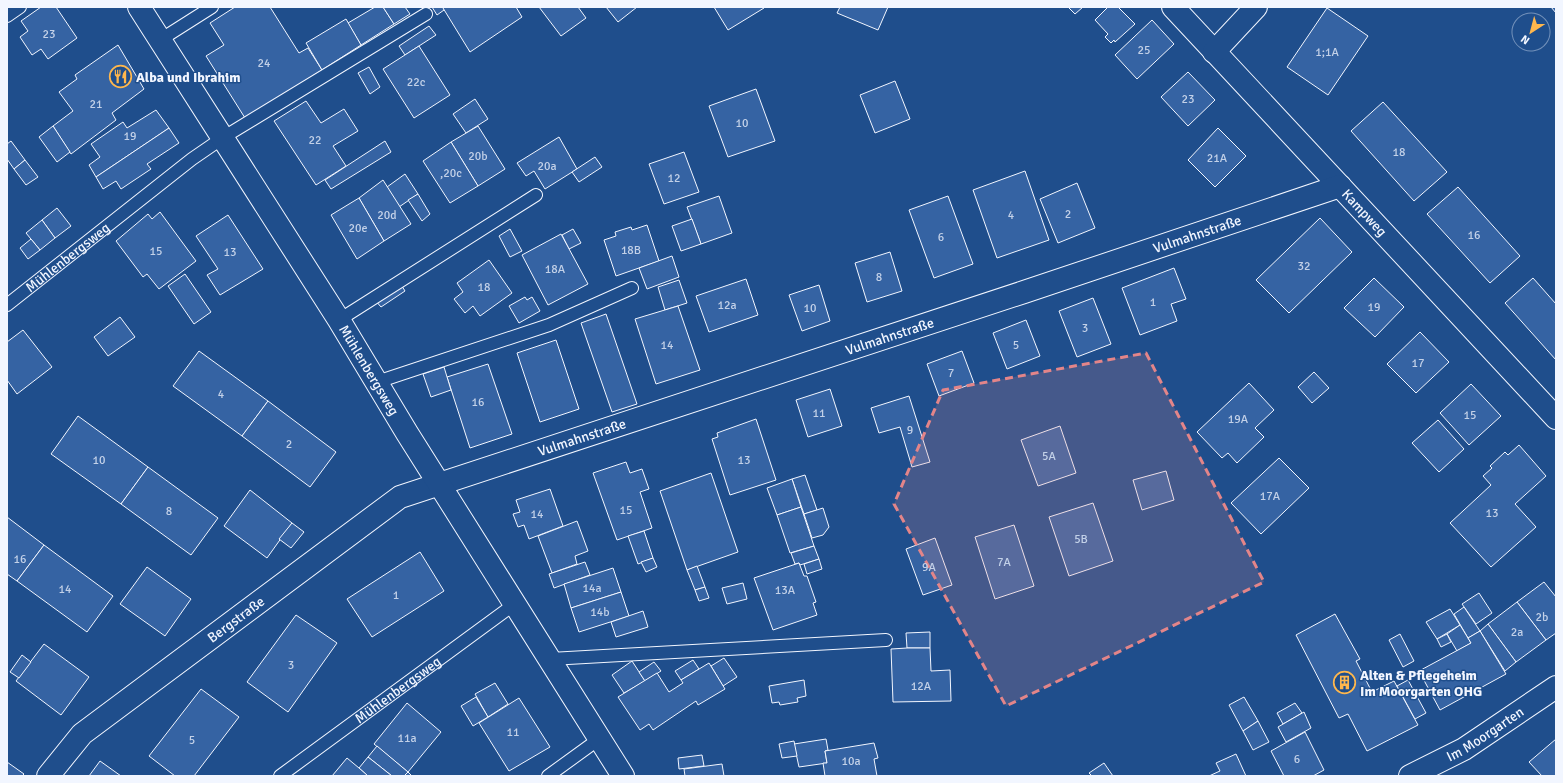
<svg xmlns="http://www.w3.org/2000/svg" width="1563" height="783" font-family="Signika,sans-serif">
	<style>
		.building { fill: #3563a3; stroke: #f2f6ff }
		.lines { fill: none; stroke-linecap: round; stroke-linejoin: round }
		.service-casing { stroke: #f2f6ff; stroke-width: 14 }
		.minor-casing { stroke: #f2f6ff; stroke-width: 24 }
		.tertiary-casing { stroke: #f2f6ff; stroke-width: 24 }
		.service { stroke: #1f4e8c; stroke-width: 12 }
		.minor { stroke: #1f4e8c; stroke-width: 22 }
		.tertiary { stroke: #1f4e8c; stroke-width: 22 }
		.marked { fill: #e38589; fill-opacity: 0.2; stroke: #e38589; stroke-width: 3; stroke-dasharray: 8 5; stroke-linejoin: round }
		.labels { text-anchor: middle; stroke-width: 3; stroke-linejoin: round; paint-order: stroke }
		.number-label { font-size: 12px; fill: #c3d1e8 }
		.poi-label { font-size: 14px; font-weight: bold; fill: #f2f6ff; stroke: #1f4e8c; text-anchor: start }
		.street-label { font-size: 14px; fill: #f2f6ff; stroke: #1f4e8c }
	</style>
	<rect width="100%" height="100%" fill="#1f4e8c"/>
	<!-- building -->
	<g class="building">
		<polygon points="41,7 56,7 77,38 48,59 41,49 32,55 20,37 28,31 21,21"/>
		<polygon points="235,7 270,7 299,53 308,48 322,70 245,118 206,56 224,45 210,23"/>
		<polygon points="375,7 383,7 394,24 361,45 348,23"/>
		<polygon points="383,7 405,7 410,14 394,24"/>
		<polygon points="432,7 444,7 444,10 437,15"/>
		<polygon points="444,7 516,7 522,17 470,52 443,8"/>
		<polygon points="539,7 578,7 586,18 561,36"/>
		<polygon points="606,7 637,7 618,22"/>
		<polygon points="714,7 763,7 764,8 728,30"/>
		<polygon points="840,7 888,7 878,30 837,13"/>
		<polygon points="1068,7 1083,7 1075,14"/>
		<polygon points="1108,7 1118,7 1135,24 1115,42 1114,40 1111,43 1105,37 1108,34 1095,20"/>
		<polygon points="1551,7 1556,7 1556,13"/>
		<polygon points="1327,8 1368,36 1328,95 1287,67"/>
		<polygon points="346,19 361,45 322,70 306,43"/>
		<polygon points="1152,20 1174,44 1137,79 1115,55"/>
		<polygon points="429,26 436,35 405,55 399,46"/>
		<polygon points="118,45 144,89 112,113 116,120 71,154 53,126 73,111 59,92 77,79 75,75"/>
		<polygon points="419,46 450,95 414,118 383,69"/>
		<polygon points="369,67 380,87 370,94 358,73"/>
		<polygon points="1188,72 1215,100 1188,126 1161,97"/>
		<polygon points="895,81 910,119 875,133 860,95"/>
		<polygon points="756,89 775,141 728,157 709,106"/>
		<polygon points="475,99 488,119 466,133 453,114"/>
		<polygon points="306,101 321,123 344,109 358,131 333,146 346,166 316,185 274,121"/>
		<polygon points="1383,102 1447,172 1414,201 1351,131"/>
		<polygon points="156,110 169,128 96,177 89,165 100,157 91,144 123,122 127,128"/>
		<polygon points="53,126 70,152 57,162 39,137"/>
		<polygon points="478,126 505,169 478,186 451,142"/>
		<polygon points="169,128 179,143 147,164 151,169 121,189 116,181 103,189 96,177"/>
		<polygon points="1218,128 1246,156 1215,187 1188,160"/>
		<polygon points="559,137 577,169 545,189 534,171 526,176 517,163"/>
		<polygon points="11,141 25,160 14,169 7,159 7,144"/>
		<polygon points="385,141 391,152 331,189 325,180"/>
		<polygon points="451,142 478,186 450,203 423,161"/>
		<polygon points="684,152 699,192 664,204 649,164"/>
		<polygon points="595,157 602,167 579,182 572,172"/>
		<polygon points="25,160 38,177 26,185 14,169"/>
		<polygon points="1025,171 1049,240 997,258 973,190"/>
		<polygon points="405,174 418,194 399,207 387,187"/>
		<polygon points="383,180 411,224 384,241 359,198"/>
		<polygon points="1077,183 1095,228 1058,243 1040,199"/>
		<polygon points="1458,187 1520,256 1490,283 1427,214"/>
		<polygon points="418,194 430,214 422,221 408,200"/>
		<polygon points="719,196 732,233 701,244 687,207"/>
		<polygon points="948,196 973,264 934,278 909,210"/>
		<polygon points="359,198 384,241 357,259 331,215"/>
		<polygon points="57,208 71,226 55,238 42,220"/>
		<polygon points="160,212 196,261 159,289 147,274 143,277 116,241 148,214 152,219"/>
		<polygon points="228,215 263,269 220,295 207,275 218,269 196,236"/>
		<polygon points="1320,218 1352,252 1289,313 1256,280"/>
		<polygon points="692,219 701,244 681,251 672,226"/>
		<polygon points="42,220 55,238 40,250 26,233"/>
		<polygon points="647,225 659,261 616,276 604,240 616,236 615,232 631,227 632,230"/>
		<polygon points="510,229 522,251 510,257 499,236"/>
		<polygon points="573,229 581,243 569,249 562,235"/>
		<polygon points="561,234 588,284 548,305 522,255"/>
		<polygon points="31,239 40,250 28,259 20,248"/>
		<polygon points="890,252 902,291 867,302 855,263"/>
		<polygon points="672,256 679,277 647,289 639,268"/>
		<polygon points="489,260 512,293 480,316 473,306 465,313 454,299 463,292 457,283"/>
		<polygon points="1174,268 1186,299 1171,304 1177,321 1140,335 1122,288"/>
		<polygon points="185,274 211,312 194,324 168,286"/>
		<polygon points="1374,278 1404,307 1375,337 1344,308"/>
		<polygon points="1533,278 1556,304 1556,360 1505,303"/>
		<polygon points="746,279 758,315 709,332 696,296"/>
		<polygon points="679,280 687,303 665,310 658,287"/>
		<polygon points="400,283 405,291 381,307 375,300"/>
		<polygon points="819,285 830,321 802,331 789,295"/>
		<polygon points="525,297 527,300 532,297 540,311 519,323 509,306"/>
		<polygon points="1093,298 1111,344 1077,357 1059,311"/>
		<polygon points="678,306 700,370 656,384 635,319"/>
		<polygon points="606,314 637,404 612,412 581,323"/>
		<polygon points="120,317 135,337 108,356 94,337"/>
		<polygon points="1026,320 1040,356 1007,369 993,333"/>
		<polygon points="23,330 52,367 17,394 7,380 7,342"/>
		<polygon points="1420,332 1449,362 1416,393 1387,364"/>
		<polygon points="556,340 579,409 540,422 517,353"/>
		<polygon points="199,351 268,401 242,436 173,386"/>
		<polygon points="962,351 974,383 939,396 927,364"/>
		<polygon points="488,364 512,434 470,448 447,377"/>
		<polygon points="444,367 451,390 431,397 423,374"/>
		<polygon points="1314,372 1329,388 1312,403 1298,387"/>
		<polygon points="1249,383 1274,410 1255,428 1264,437 1237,463 1228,453 1222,458 1197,432"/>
		<polygon points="1471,384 1501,416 1469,445 1440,413"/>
		<polygon points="830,389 842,426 808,437 796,400"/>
		<polygon points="909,396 930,462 912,467 900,427 879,433 871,408"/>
		<polygon points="268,401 336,452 310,487 242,436"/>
		<polygon points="78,416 148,467 121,504 51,454"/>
		<polygon points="756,419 776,480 730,495 712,439 718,437 717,433"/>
		<polygon points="1438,420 1464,449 1439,472 1412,443"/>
		<polygon points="1060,426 1076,473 1038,486 1021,440"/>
		<polygon points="1519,445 1546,476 1515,504 1536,527 1491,567 1450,523 1491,485 1483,476 1492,468 1490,466 1505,452 1508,455"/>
		<polygon points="1279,458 1309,488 1261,534 1231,503"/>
		<polygon points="626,462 630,473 642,469 649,489 640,492 652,528 617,540 593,473"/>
		<polygon points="148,467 218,518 191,555 121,504"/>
		<polygon points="1166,471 1174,500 1142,510 1133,480"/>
		<polygon points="711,473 738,552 687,570 660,491"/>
		<polygon points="805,475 817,510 804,514 792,479"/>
		<polygon points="792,479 801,507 777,515 767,488"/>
		<polygon points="550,489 563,526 529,539 524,525 518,527 513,514 520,512 516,500"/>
		<polygon points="250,490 292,523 267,558 224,526"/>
		<polygon points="1093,503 1113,561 1069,576 1049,517"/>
		<polygon points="801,507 814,546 790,553 777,515"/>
		<polygon points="823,508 829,527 823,535 812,538 804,514"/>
		<polygon points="7,517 44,545 17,581 7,574"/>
		<polygon points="577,521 588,551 575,556 577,564 552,573 538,536"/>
		<polygon points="292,523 304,532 291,548 279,539"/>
		<polygon points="1014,525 1034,586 995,599 975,537"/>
		<polygon points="644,531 653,558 638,564 628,536"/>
		<polygon points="935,538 952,585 923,595 906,549"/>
		<polygon points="44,545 113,596 87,632 17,581"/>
		<polygon points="814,546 819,559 800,565 799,563 795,564 791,553"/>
		<polygon points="420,552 444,591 372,637 347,599"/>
		<polygon points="653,558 657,567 646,572 641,562"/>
		<polygon points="819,559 822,569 807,574 804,564"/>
		<polygon points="585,562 590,575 554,588 549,574"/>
		<polygon points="799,563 804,576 807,576 816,602 813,603 817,615 773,630 754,578"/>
		<polygon points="697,566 705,587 695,590 687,570"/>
		<polygon points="147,567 191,599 165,636 120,604"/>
		<polygon points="613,568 621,592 571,608 564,584"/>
		<polygon points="1544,582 1556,597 1556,633 1546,640 1517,602"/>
		<polygon points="743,583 747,599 727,604 722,588"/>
		<polygon points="705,587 709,598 699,601 695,590"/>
		<polygon points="621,592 629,616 579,632 571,608"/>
		<polygon points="1479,593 1492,613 1476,624 1462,604"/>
		<polygon points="1517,602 1546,640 1516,662 1488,624"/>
		<polygon points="1464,607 1480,631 1468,638 1454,614"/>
		<polygon points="1450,609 1460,625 1437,639 1426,622"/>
		<polygon points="643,611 648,627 616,637 611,622"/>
		<polygon points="1335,614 1360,659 1356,661 1372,692 1394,681 1418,725 1367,751 1348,714 1339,718 1296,635"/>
		<polygon points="296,615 337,643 288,712 247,682"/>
		<polygon points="1488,624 1516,662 1505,671 1480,631"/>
		<polygon points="1460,625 1471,643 1457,651 1447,634"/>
		<polygon points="1480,631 1506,674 1440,710 1419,671 1471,643 1468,638"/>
		<polygon points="930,632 930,648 907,648 906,633"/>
		<polygon points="1400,634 1414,661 1403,667 1389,640"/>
		<polygon points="1447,634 1451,642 1441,647 1437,639"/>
		<polygon points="44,644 89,677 61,715 16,681"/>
		<polygon points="907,648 930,648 931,671 950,670 951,701 893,702 891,649"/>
		<polygon points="22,655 31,662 19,678 10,672"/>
		<polygon points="724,658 737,677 723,686 711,666"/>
		<polygon points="693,660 699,669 681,680 675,671"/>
		<polygon points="632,661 645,681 624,693 612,675"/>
		<polygon points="654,662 661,671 645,681 639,672"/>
		<polygon points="709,663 725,689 698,705 696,701 653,730 649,724 640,730 618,697 657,673 669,692 683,683 681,680"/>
		<polygon points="804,680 806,696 797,698 798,702 780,705 779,702 772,703 769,686"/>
		<polygon points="1408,680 1426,713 1415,719 1397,686"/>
		<polygon points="495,683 508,704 488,717 475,694"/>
		<polygon points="201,689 239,717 194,776 175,776 149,756"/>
		<polygon points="476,697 488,717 473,726 461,706"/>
		<polygon points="1244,697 1258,721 1243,731 1229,705"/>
		<polygon points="519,698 550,747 509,771 479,723"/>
		<polygon points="407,703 441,732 408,772 374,744"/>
		<polygon points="1295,703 1302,713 1283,724 1277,713"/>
		<polygon points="1304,712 1311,728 1286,742 1278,727"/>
		<polygon points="1258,721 1269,742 1253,750 1243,731"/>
		<polygon points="1305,732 1324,770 1313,776 1284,776 1271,751"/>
		<polygon points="826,739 828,750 825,751 827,763 799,767 794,744"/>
		<polygon points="1556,739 1556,776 1542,776 1529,762"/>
		<polygon points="794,741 797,756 782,758 779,744"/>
		<polygon points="874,743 878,758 874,759 877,776 825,776 823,763 827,763 825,751"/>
		<polygon points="377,746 408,772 404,776 392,776 368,757"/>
		<polygon points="1236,754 1246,776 1209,776 1220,771 1216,763"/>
		<polygon points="702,755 704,766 679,769 678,758"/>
		<polygon points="368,757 392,776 368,776 359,768"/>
		<polygon points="347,758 359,768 368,776 332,776"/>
		<polygon points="100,761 121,776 89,776"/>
		<polygon points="7,762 24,774 22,776 7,776"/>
		<polygon points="1104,763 1113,776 1092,776 1089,773"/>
		<polygon points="722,764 724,776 685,776 684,769"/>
		<polygon points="408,772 412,776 404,776"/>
	</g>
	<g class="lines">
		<defs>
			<g id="service">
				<polyline points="7,16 20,7"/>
				<polyline points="160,40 212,7"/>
				<path id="s1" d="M7,305L192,159L224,137L426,14"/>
				<polyline points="339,320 536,195"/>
				<polyline points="377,382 549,325 632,288"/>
				<polyline points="550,659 886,640"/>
				<path id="s2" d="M280,776L516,603"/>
				<polyline points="548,776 599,739"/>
			</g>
			<g id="minor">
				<path id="s3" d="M1173,7L1556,418"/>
				<polyline points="1214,52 1256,7"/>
				<path id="s4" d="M48,776L82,734L400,497L1024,292L1340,186"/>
				<path id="s5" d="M1410,776L1464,749L1556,687"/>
			</g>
			<g id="tertiary">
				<path id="s6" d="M139,7L339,320L407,433L623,776"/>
			</g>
		</defs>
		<!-- service casing -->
		<use href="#service" class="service-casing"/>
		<!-- minor casing -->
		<use href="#minor" class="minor-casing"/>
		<!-- tertiary casing -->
		<use href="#tertiary" class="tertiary-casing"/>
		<!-- service -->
		<use href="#service" class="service"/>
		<!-- minor -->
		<use href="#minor" class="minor"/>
		<!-- tertiary -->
		<use href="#tertiary" class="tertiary"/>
	</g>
	<!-- marked area -->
	<path class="marked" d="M1146,353L1264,582L1006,706L894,504L943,390Z"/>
	<!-- icons -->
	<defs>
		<symbol id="restaurant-ring" viewBox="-11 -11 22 22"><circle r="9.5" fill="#1f4e8c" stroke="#ffb74d" stroke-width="1.5"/><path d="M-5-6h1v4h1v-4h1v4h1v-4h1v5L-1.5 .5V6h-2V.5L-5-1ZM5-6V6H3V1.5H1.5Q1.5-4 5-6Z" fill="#ffb74d"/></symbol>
		<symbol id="building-ring" viewBox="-11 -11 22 22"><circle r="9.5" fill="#1f4e8c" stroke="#ffb74d" stroke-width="1.5"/><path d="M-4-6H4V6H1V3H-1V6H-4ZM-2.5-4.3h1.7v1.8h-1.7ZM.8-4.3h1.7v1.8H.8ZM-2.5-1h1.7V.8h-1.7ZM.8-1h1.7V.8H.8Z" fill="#ffb74d"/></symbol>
	</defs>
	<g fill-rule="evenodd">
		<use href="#restaurant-ring" x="108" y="64" width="25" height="25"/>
		<use href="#building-ring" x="1332" y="670" width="25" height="25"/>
	</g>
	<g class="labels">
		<!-- number labels -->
		<g class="number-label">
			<text x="49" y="38">23</text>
			<text x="1144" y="54">25</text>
			<text x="1327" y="56">1;1A</text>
			<text x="264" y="67">24</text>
			<text x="416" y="86">22c</text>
			<text x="1188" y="103">23</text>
			<text x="96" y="108">21</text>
			<text x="742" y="127">10</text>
			<text x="130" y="140">19</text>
			<text x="315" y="144">22</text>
			<text x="1399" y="156">18</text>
			<text x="478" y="160">20b</text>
			<text x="1217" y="162">21A</text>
			<text x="547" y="170">20a</text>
			<text x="451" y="177">,20c</text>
			<text x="674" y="182">12</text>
			<text x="1068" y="218">2</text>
			<text x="387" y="219">20d</text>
			<text x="1011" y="219">4</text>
			<text x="358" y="232">20e</text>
			<text x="1474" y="239">16</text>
			<text x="941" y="241">6</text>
			<text x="631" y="254">18B</text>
			<text x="156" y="255">15</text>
			<text x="230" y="256">13</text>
			<text x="1304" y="270">32</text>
			<text x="555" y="273">18A</text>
			<text x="879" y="281">8</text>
			<text x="484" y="291">18</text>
			<text x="1153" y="306">1</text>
			<text x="727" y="309">12a</text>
			<text x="1374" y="311">19</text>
			<text x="810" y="312">10</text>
			<text x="1085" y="332">3</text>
			<text x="667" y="349">14</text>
			<text x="1016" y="349">5</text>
			<text x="1418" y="367">17</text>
			<text x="951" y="377">7</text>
			<text x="221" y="398">4</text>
			<text x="478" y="406">16</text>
			<text x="819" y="417">11</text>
			<text x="1470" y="419">15</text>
			<text x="1238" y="423">19A</text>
			<text x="910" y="434">9</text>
			<text x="289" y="448">2</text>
			<text x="1049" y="460">5A</text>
			<text x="99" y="464">10</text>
			<text x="744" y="464">13</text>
			<text x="1270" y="500">17A</text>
			<text x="626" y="514">15</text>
			<text x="169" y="515">8</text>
			<text x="1492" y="517">13</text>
			<text x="537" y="518">14</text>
			<text x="1081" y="543">5B</text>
			<text x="20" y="563">16</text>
			<text x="1004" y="566">7A</text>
			<text x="929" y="571">9A</text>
			<text x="592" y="592">14a</text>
			<text x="65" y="593">14</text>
			<text x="785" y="594">13A</text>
			<text x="396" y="599">1</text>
			<text x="600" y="616">14b</text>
			<text x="1542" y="621">2b</text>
			<text x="1517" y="636">2a</text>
			<text x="291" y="669">3</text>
			<text x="921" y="690">12A</text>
			<text x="513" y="736">11</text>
			<text x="407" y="742">11a</text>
			<text x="192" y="744">5</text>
			<text x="1297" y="763">6</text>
			<text x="851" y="765">10a</text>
		</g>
		<!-- poi labels -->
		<g class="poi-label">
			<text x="136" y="82">Alba und Ibrahim</text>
			<text x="1360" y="680">Alten &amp; Pflegeheim<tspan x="1360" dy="16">Im Moorgarten OHG</tspan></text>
		</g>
		<!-- street labels -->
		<g class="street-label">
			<text dy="5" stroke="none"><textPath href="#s3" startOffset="281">Kampweg</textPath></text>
			<text dy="5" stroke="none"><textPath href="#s4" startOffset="1290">Vulmahnstraße</textPath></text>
			<text dy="5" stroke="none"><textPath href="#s1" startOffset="77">Mühlenbergsweg</textPath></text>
			<text dy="5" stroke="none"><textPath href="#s4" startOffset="966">Vulmahnstraße</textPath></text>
			<text dy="5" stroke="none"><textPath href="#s6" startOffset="430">Mühlenbergsweg</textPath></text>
			<text dy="5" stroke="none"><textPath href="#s4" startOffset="642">Vulmahnstraße</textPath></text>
			<text dy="5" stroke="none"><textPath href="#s4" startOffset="246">Bergstraße</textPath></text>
			<text dy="5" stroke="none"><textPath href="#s2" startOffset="146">Mühlenbergsweg</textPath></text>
			<text dy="5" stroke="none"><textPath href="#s5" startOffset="86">Im Moorgarten</textPath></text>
		</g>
	</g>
	<!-- border -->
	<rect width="1563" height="783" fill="none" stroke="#f2f6ff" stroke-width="16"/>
	<!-- north arrow -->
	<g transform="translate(1531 32) rotate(216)"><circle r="19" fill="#1f4e8c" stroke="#7391ba"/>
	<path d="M0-3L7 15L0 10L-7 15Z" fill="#ffb74d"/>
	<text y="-6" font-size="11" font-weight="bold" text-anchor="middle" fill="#f2f6ff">N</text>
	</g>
</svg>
